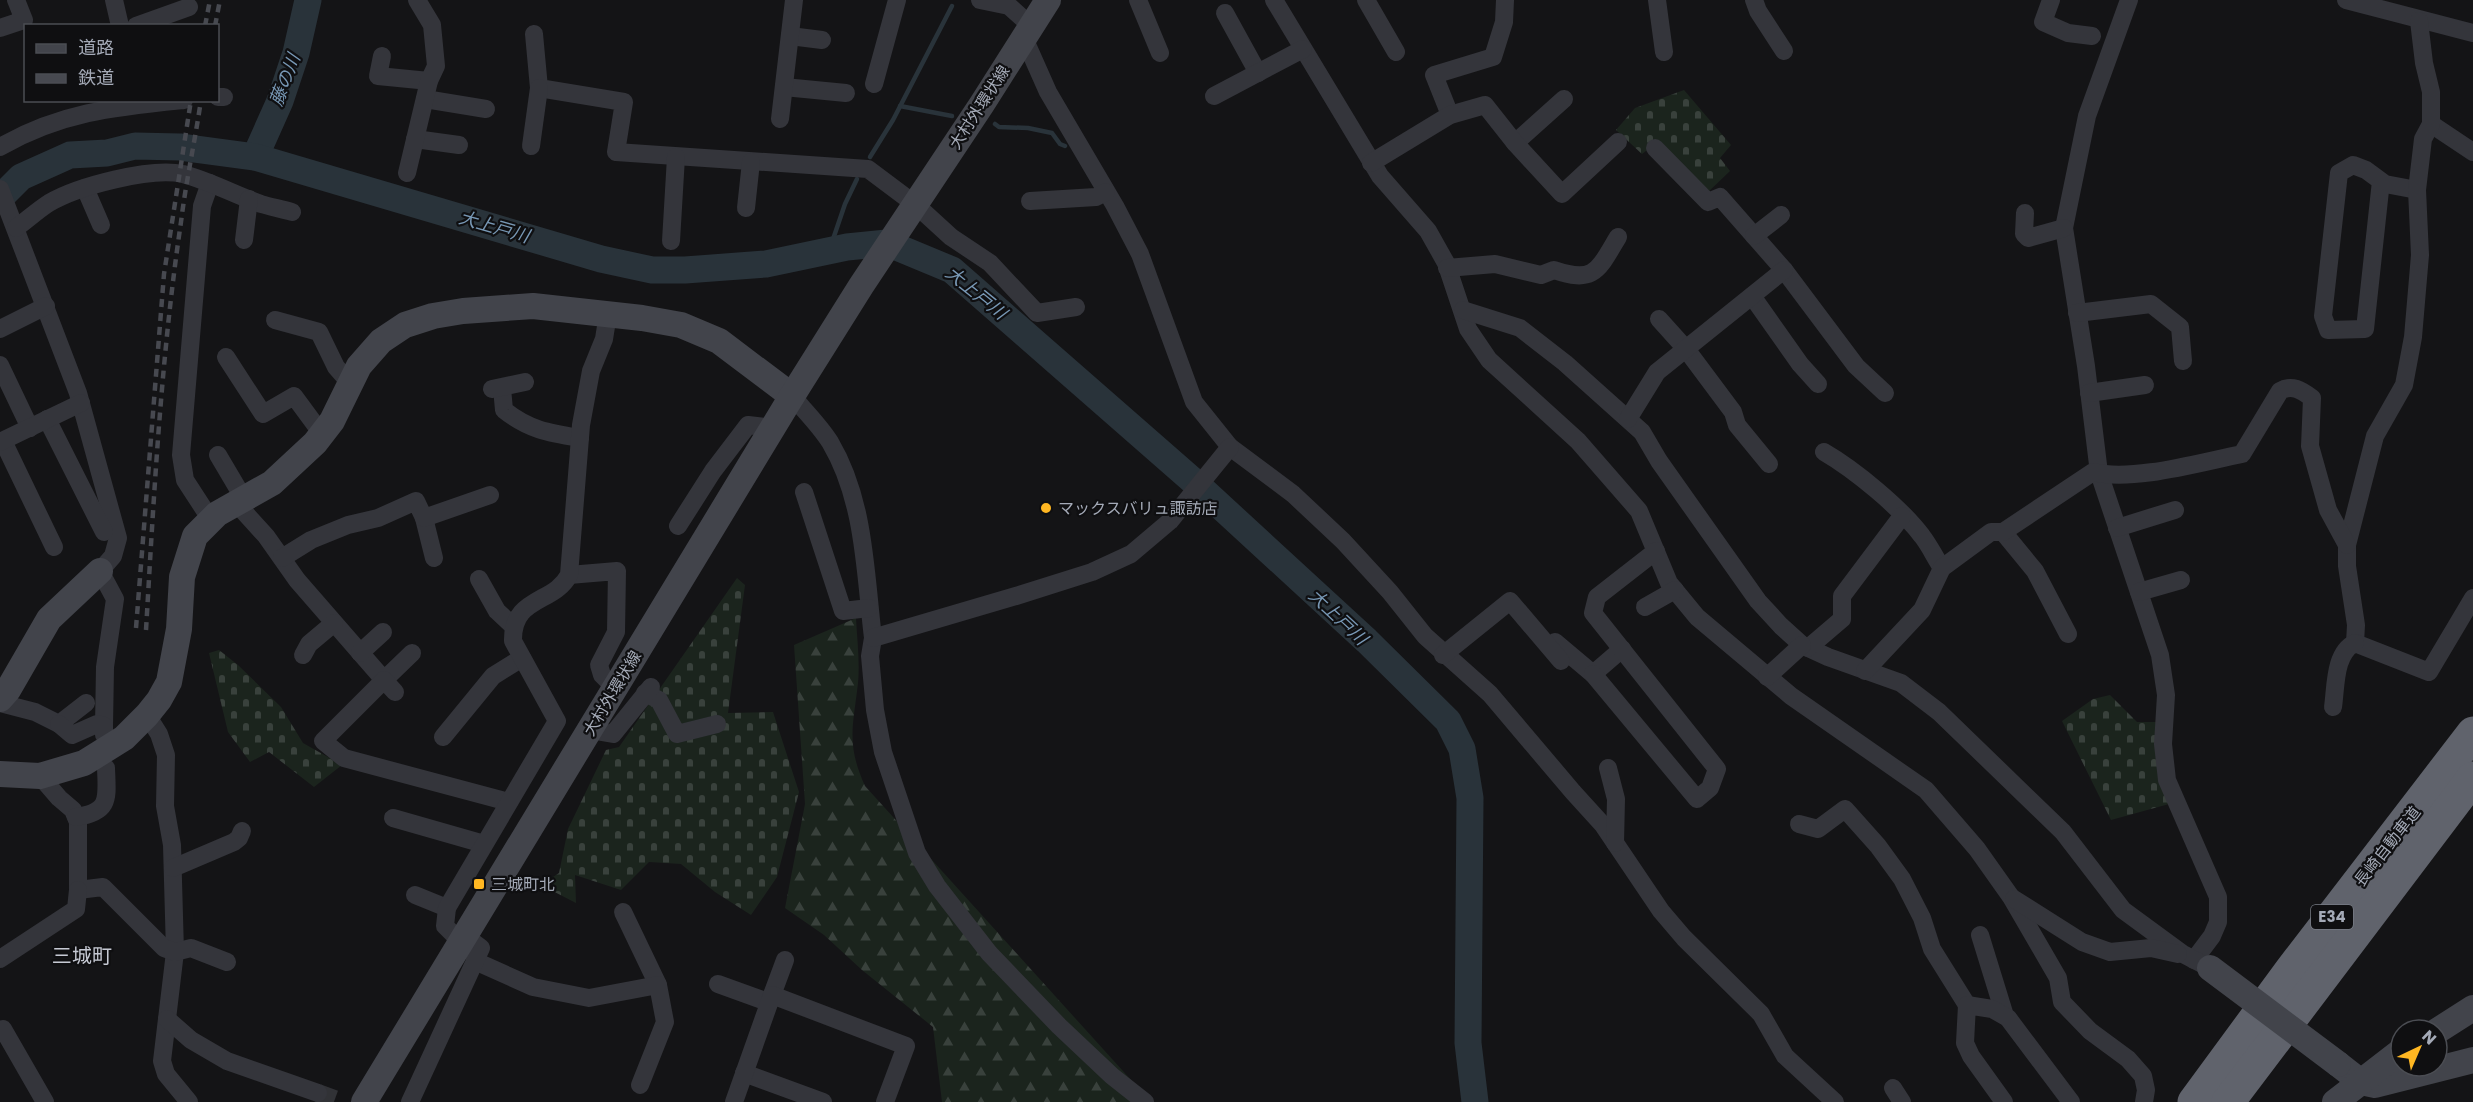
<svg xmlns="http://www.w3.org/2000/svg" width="2473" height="1102" font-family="Poppins,'Noto Sans JP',sans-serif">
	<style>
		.forest { fill: url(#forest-firs) }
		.cemetery { fill: url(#cemetery-stones) }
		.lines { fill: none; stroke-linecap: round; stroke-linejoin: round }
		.stream { stroke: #29333a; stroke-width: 4.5 }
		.river { stroke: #29333a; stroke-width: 27 }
		.street-tunnel { stroke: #313236; stroke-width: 18; stroke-dasharray: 18 9; stroke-linecap: butt }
		.street { stroke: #34353b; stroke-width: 18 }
		.secondary { stroke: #42444b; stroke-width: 26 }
		.highway { stroke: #60636c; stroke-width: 33 }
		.rail { stroke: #474950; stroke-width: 4.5; stroke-dasharray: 8 6; stroke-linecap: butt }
		.secondary-bridge { stroke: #42444b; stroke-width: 26 }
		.poi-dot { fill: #ffb722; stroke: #0f0f11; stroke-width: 2 }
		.labels { text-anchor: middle; stroke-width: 4.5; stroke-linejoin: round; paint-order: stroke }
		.shield { fill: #0f0f11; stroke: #777c85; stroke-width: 1.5 }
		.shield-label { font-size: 15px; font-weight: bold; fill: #a4aab7 }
		.street-label { font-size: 16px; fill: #a4aab7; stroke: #0f0f11 }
		.poi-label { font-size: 16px; fill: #a4aab7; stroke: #0f0f11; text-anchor: start }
		.water-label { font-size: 18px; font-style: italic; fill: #7898b5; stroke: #0f0f11 }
		.quarter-label { font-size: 20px; fill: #c6c9d3; stroke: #0f0f11 }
	</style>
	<defs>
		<pattern id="forest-firs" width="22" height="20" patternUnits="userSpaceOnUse" patternTransform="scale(1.5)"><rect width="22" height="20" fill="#1b241d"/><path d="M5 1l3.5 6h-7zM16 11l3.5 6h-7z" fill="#39413c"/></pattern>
		<pattern id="cemetery-stones" width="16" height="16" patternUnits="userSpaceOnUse" patternTransform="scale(1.5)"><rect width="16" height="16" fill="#1b241d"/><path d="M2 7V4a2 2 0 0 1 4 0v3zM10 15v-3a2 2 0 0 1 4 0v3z" fill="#39413c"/></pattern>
	</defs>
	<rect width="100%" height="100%" fill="#141416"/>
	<!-- forest -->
	<path class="forest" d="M856,618C857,639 860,662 858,683C853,727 846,744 865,786L1151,1102H942L933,1027L862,970L824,935L785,908L805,804L794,645Z"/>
	<!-- cemetery -->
	<g class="cemetery">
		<polygon points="1684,90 1731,145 1720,158 1730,171 1706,194 1657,142 1642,154 1616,130 1635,108"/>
		<polygon points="737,578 745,585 728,713 773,712 799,792 777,877 751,915 715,892 681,864 649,862 621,890 575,875 576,903 541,885 559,873 568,829 606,750 619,747"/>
		<polygon points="219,650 238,665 281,707 303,743 342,765 314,787 269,752 250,762 228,732 209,653"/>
		<polygon points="2110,695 2137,722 2158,722 2169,804 2111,820 2062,721 2093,699"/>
	</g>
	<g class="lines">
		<!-- stream -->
		<g class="stream">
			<polyline points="900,106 952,116"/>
			<polyline points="995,124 999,127 1028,128 1052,133 1060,144 1065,146"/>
			<polyline points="870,157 893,120 952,6"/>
			<polyline points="829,251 845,204 857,179"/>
		</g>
		<!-- river -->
		<g class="river">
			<polyline points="255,157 280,101 296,53 308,0"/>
			<polyline points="0,198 21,177 70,155 107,153 135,146 180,147 255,157 601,259 652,270 685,270 766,264 847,247 887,243 952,270 1192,480 1367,641 1448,721 1462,749 1470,798 1468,1043 1475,1102"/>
		</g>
		<!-- street-tunnel -->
		<polyline class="street-tunnel" points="318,1093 343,1102"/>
		<!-- street -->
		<g class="street">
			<polyline points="114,0 120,26"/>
			<polyline points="980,0 1009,6 1031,26"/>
			<polyline points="1138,0 1160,53"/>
			<polyline points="1274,0 1380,176 1428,231 1446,263 1468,329 1489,360 1578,441 1639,511 1669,583 1697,617 1791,696 1926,790 1977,849 2011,897 2058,978 2062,1002 2090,1031 2128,1059 2143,1076 2146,1090 2144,1102"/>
			<polyline points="1366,0 1396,52"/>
			<polyline points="1657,0 1664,52"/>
			<polyline points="1754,0 1758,11 1784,51"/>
			<polyline points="2051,0 2043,22 2068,33 2092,36"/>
			<polyline points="2129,0 2087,116 2064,228 2086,366 2099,473 2160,655 2166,695 2163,744 2167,780 2218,897 2218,922 2212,936 2194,960"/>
			<polyline points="2346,0 2473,33"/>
			<polyline points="1225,13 1258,73"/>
			<polyline points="136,26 189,7"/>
			<polyline points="0,28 24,20 16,0"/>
			<polyline points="534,34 539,88 624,102 616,152 868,169 916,205 951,237 990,263 1037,313 1076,307"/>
			<polyline points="790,36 822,40"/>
			<polyline points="1024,38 1048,92 1115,206 1140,254 1194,402 1230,447 1293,494 1343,541 1390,592 1425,636 1490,694 1573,792 1603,825 1661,911 1684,938 1761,1014 1785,1056 1835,1102"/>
			<polyline points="382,56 378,76 429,81"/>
			<polyline points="874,84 897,0"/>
			<polyline points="784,87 846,93"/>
			<polyline points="1214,96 1303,49"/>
			<polyline points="218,97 224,97"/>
			<polyline points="425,99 486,109"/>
			<polyline points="1450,115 1434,75 1493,57 1504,22 1505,0"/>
			<polyline points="780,119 794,0"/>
			<polyline points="2431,124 2473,152"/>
			<polyline points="415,139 459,145"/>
			<polyline points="1515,143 1564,99"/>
			<polyline points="531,146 539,88"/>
			<path d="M0,147C61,112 115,107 184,100"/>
			<polyline points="1655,148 1708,202 1720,197 1784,270 1856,366 1885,393"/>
			<polyline points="1371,163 1450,115 1485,105 1515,143 1562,194 1618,142"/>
			<polyline points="407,173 429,81 436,66 432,25 417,0"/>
			<polyline points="2381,181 2365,329 2328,330 2323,316 2339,173 2353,165 2366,170 2385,184 2417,190"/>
			<polyline points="210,183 202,206 181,455 185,480 211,520"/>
			<polyline points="85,188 101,225"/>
			<polyline points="0,189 78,393 118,538 113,556 100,571 115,599 105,667 104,726"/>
			<polyline points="1030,201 1096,197 1106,192"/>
			<polyline points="746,208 751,162"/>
			<polyline points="2025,213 2024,234 2028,238 2064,228"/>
			<path d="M16,228C27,220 38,210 49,203C78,186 151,167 183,174C210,181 235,195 261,204C271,207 282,209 292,212"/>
			<polyline points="1754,236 1781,215"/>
			<polyline points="244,240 249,199"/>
			<polyline points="671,241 676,157"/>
			<path d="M1447,268L1495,264L1541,275L1554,270C1595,284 1598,270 1618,237"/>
			<polyline points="1752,296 1800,364 1818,384"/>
			<polyline points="1463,310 1520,328 1565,363 1642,432 1659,461 1758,601 1781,626 1802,645 1828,657 1901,683 1939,712 2063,832 2123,910 2183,954 2210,968"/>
			<polyline points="2077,313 2151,304 2180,327 2183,361"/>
			<polyline points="1659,319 1686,349 1733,412 1737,425 1769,464"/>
			<polyline points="275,320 319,332 336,367 350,383"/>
			<polyline points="0,329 46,306"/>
			<polyline points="226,357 263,414 294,396 322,434"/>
			<polyline points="0,365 30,428"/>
			<path d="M502,388L504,410C529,430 549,433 580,438"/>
			<polyline points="492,389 525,382"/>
			<polyline points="2089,393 2145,385"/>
			<path d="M792,396C805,411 820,426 830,442C865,501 865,572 873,638L870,656L875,710L883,752L917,853L937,886L989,953L1059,1026L1112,1076L1145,1102"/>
			<polyline points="47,419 104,532"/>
			<polyline points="1628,419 1657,372 1784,270"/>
			<polyline points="3,441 54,547"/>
			<polyline points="0,442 81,403"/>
			<path d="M1824,452C1855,470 1901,508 1922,536C1930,546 1935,558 1942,568"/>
			<polyline points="218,455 244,499"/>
			<polyline points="804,492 843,611 869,608"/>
			<polyline points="236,503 266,536 297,580 384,680 412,653"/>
			<polyline points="424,518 434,558"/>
			<polyline points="678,526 713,471 748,425 773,428"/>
			<polyline points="2117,528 2175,510"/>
			<polyline points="2003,532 2035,571 2068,634"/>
			<polyline points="282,558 311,540 348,525 378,518 416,501 424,518 490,495"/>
			<polyline points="569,575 617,571 616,632 599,665 602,675 615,688"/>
			<polyline points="479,579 497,611 513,626"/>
			<polyline points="2139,592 2181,580"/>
			<polyline points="1645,607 1675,590"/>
			<polyline points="873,638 1016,596 1092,572 1131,554 1170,521 1230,447"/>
			<polyline points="2355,643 2356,625 2347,566 2347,545 2375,436 2404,385 2413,337 2420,255 2417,190 2423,139 2431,124 2431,92 2424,63 2419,21"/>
			<polyline points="2355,643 2429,672 2473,598"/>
			<polyline points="1553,644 1555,642 1593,674 1622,649"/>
			<polyline points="1808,648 1842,619 1842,596 1902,516"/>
			<polyline points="360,653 383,632"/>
			<polyline points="303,655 309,644 334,623"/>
			<polyline points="1443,655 1510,601 1561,661"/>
			<path d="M1865,671L1922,610L1942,568L1991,532H2003L2093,472C2133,482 2201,462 2242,454L2280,391C2292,384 2301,390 2312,398L2310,446L2328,510L2347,545"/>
			<polyline points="1593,674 1697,799 1710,788 1717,769 1593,613 1597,597 1656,551"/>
			<polyline points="1767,677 1802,645"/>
			<polyline points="395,692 384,680 323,741 344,758 509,802"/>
			<polyline points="645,693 659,700 677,734 717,724"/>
			<polyline points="0,703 35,712 59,724 86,703"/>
			<path d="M2333,707C2336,687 2334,653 2355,643"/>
			<polyline points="147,715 159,734 166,755 165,806 172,845 175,952 162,1061 166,1074 189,1102"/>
			<polyline points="59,724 72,735 97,724 104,726 104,735"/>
			<polyline points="590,730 613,734 651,687"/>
			<polyline points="443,737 493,676 522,658"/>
			<polyline points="1608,768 1616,799 1615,843"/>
			<polyline points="40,776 59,798 73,810 78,822 78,890 103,887 164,948 175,952 191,948 227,962"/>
			<path d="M76,817C111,812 107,798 106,768"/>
			<polyline points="393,818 484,844"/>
			<polyline points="1799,824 1818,829 1845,809 1878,846 1902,879 1922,918 1932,949 1967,1005"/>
			<polyline points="173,868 234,842 239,838 242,831"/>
			<polyline points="415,895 447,908"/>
			<polyline points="2014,899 2082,942 2110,952 2151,948 2178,954"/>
			<polyline points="623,912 658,985"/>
			<polyline points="1980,935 2005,1016"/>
			<path d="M461,942L445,926L447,908L557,721L513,641C512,596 554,604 569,575L581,425L591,371L604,339L608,314"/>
			<polyline points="0,959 76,909 78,890"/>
			<polyline points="475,961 533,987 589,998 658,985 665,1022 640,1085"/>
			<polyline points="718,984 768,1002"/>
			<polyline points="772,995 785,960"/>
			<polyline points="167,1019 191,1040 227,1061 318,1093"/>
			<polyline points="3,1029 45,1102"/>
			<polyline points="744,1073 823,1102"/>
			<polyline points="1893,1088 1902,1102"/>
			<polyline points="410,1102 481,948 465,936"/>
			<polyline points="734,1102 772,995 906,1046 885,1102"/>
			<polyline points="2004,1102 1971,1056 1965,1043 1967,1005 1992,1009 2008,1018 2071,1102"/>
		</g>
		<!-- secondary -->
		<g class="secondary">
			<polyline points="0,699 8,690 49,619 100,571"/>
			<polyline points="0,774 40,776 84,763 124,738 147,715 159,700 169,682 179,629 182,577 195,536 217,514 272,483 315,443 332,421 359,366 381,341 405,325 433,316 463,311 533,306 642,318 681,325 719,341 792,396"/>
			<polyline points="2437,1031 2473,1008"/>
			<polyline points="2338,1064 2361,1082 2375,1085 2473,1060"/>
			<polyline points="364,1102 792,396 861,286 982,104 1048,0"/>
			<polyline points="2335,1102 2401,1051"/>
		</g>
		<!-- highway -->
		<g class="highway">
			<polyline points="2194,1102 2291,970 2473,733"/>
			<polyline points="2228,1102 2473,778"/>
		</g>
		<!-- rail -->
		<g class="rail">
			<polyline points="205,26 210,0"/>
			<polyline points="215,26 220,0"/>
			<polyline points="136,628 164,274 191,100"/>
			<path d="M146,630C154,494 161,357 181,222C186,181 195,141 201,100"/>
		</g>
		<!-- secondary-bridge -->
		<polyline class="secondary-bridge" points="2210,968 2338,1064"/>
	</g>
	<!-- markers -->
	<g class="poi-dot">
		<circle cx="1046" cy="508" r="6"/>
		<rect x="473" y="878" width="12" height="12" rx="3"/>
	</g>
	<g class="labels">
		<!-- shield labels -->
		<rect class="shield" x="2311" y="905" width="42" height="24" rx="4.5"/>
		<g class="shield-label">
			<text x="2332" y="922">E34</text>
		</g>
		<!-- street labels -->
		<g class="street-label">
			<text transform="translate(979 107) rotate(-57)" y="6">大村外環状線</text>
			<text transform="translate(612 693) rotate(-59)" y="6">大村外環状線</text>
			<text transform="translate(2387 846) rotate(-52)" y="6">長崎自動車道</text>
		</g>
		<!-- poi labels -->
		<g class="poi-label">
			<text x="1058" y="514">マックスバリュ諏訪店</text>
			<text x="491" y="890">三城町北</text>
		</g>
		<!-- water labels -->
		<g class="water-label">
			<text transform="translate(285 80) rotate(-69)" y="6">藤の川</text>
			<text transform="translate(494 227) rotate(16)" y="6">大上戸川</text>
			<text transform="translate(976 293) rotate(39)" y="6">大上戸川</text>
			<text transform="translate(1338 617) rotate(43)" y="6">大上戸川</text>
		</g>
		<!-- quarter labels -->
		<g class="quarter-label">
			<text x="82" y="963">三城町</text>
		</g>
	</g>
	<!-- legend -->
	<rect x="24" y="24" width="195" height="78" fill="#0f0f11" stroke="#4b4d53" stroke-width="1.5"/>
	<rect x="36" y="44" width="30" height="9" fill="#42444b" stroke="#4b4d53" stroke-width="1.5"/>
	<text x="78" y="54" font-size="18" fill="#a4aab7">道路</text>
	<rect x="36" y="74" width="30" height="9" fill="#474950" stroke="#4b4d53" stroke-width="1.5"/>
	<text x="78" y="84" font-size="18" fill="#a4aab7">鉄道</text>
	<!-- north arrow -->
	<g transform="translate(2419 1048) rotate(44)"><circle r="28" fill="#0f0f11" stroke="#4b4d53" stroke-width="1.5"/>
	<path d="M0-4.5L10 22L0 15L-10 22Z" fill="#ffb722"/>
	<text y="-9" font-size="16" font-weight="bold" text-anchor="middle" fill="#a4aab7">N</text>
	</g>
</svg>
